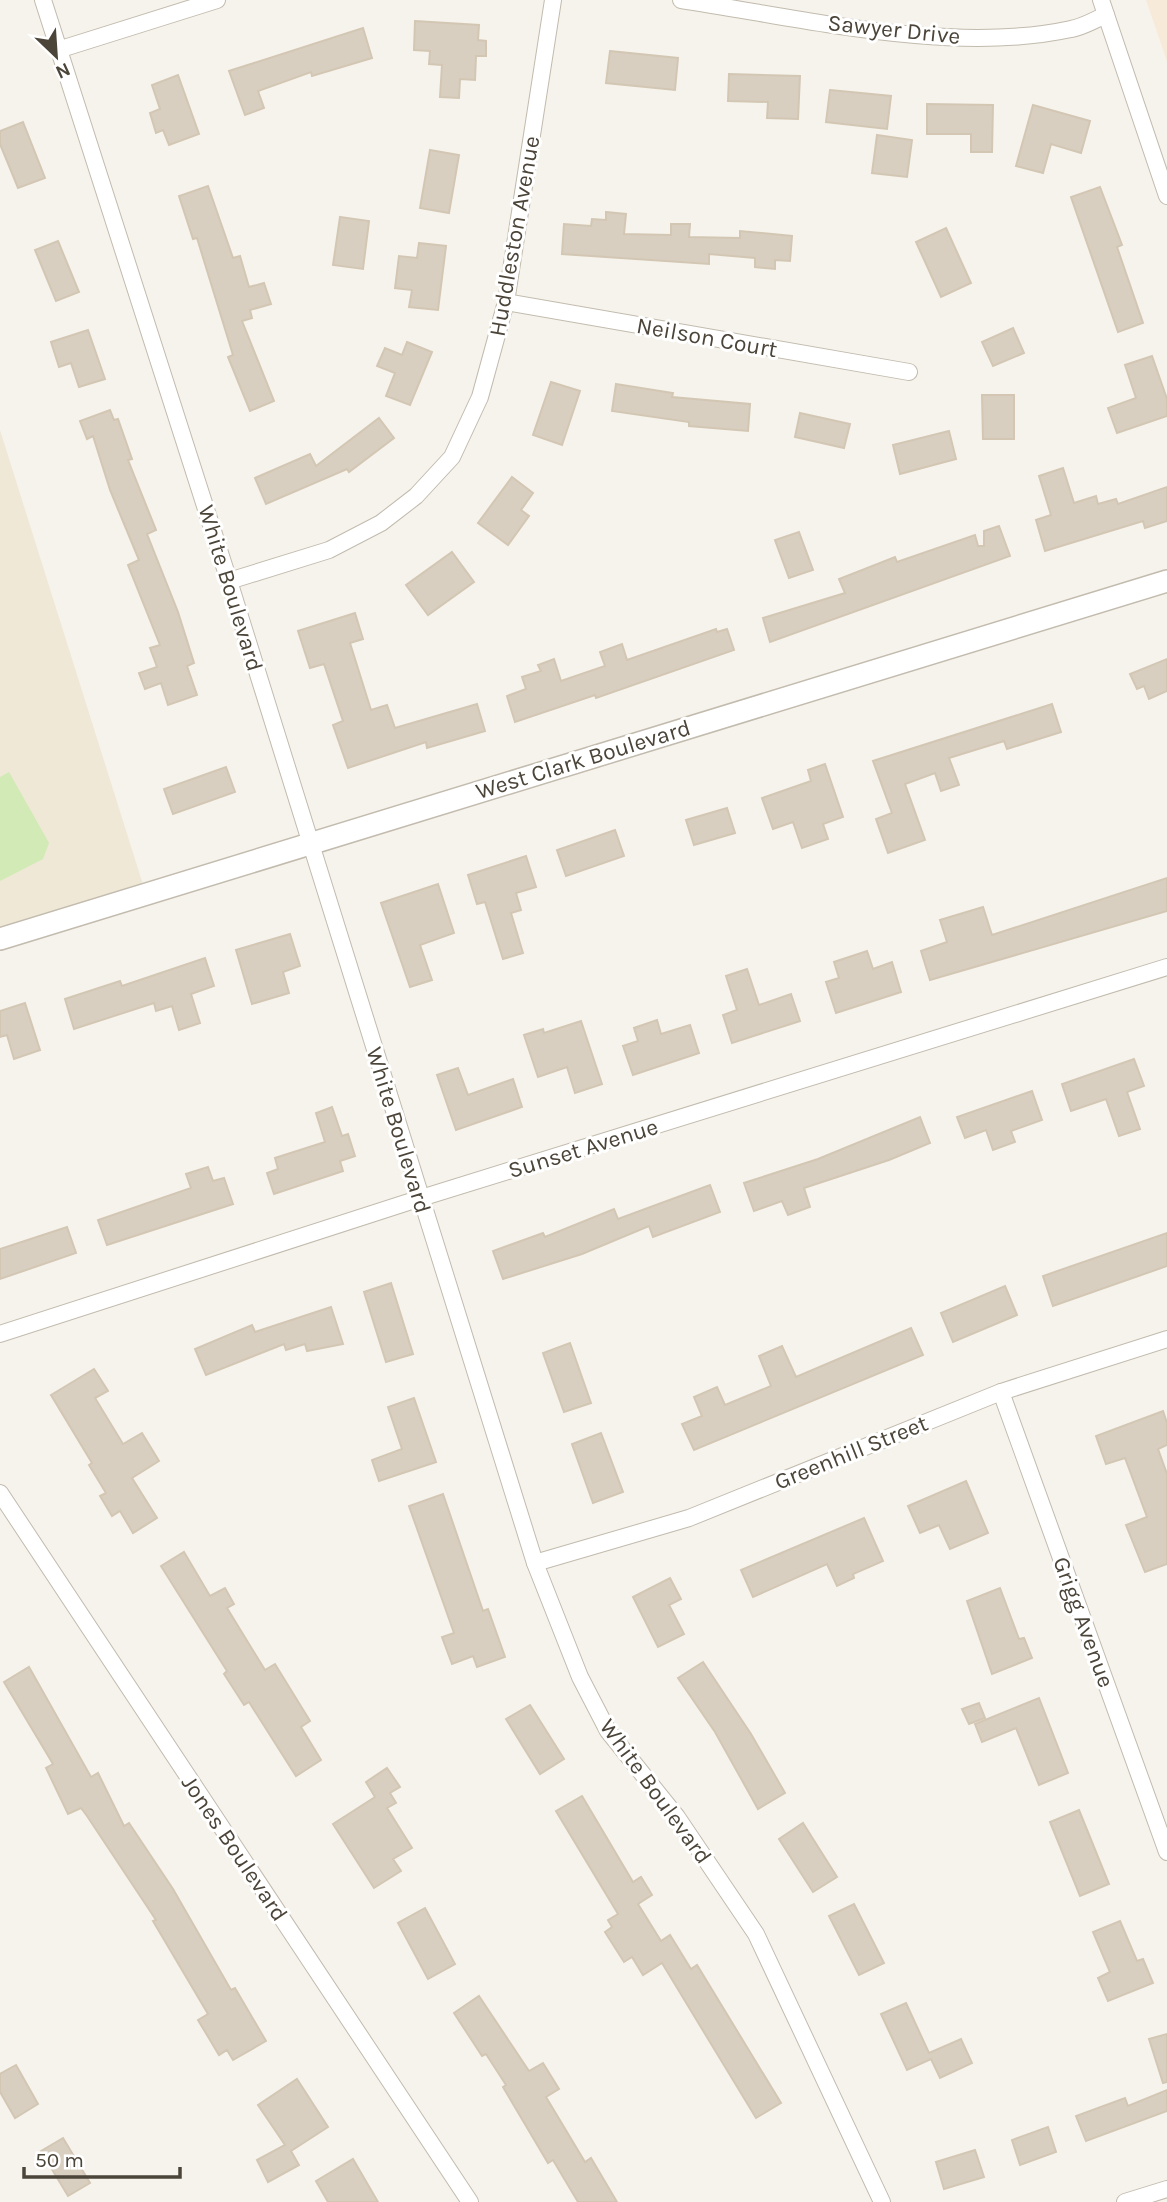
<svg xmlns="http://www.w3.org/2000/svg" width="1167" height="2202" font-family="Karla,sans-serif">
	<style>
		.commercial { fill: #f7ead8 }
		.education { fill: #efe8d6 }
		.green { fill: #d2eab5 }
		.building { fill: #d8cfc1; stroke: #d3c7b4; stroke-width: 2 }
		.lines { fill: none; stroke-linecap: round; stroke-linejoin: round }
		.minor-casing { stroke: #c2bbae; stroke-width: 18 }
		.tertiary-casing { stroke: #c2bbae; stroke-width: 24 }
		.minor { stroke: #fff; stroke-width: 16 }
		.tertiary { stroke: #fff; stroke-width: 21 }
		.labels { text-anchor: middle; stroke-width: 6; stroke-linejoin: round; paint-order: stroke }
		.street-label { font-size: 23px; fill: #4b4439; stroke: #fff }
	</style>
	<rect width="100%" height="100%" fill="#f6f3ec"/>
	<!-- commercial -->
	<polygon class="commercial" points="1146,0 1167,0 1167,61"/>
	<!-- education -->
	<polygon class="education" points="0,430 146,894 0,939"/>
	<!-- green -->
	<polygon class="green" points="9,772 49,843 43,859 0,881 0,777"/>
	<!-- building -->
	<g class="building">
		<polygon points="415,21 479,25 478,40 486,41 486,56 476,56 475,80 460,79 459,98 440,97 442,65 429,64 430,51 414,50"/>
		<polygon points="363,28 372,58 312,76 311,72 258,91 264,108 245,115 229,71"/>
		<polygon points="610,51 678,58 675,90 606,83"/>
		<polygon points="729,74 800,76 798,119 767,118 768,102 728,101"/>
		<polygon points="178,75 199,134 169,145 163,130 156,133 150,113 160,109 152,85"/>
		<polygon points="830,90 891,96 887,129 826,122"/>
		<polygon points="927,104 993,105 992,152 971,152 971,134 927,134"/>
		<polygon points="1033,105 1090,121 1081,153 1051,144 1043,173 1016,166"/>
		<polygon points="23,122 45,178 18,188 0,144 0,131"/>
		<polygon points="877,135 912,140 907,177 872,173"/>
		<polygon points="430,150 459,155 449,213 420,208"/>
		<polygon points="208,186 233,258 240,256 249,287 264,283 271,304 250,310 252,318 242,321 274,401 250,411 228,357 233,355 197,238 193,239 179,196"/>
		<polygon points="1100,187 1122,245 1117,247 1143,323 1118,332 1071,197"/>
		<polygon points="606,212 626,214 624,234 671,235 671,224 690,224 689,237 740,238 740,231 792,236 790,261 775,260 775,269 755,267 755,258 709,254 709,264 562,254 564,224 591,226 592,219 606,220"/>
		<polygon points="340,217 369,221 363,269 333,265"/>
		<polygon points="946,228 971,283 941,297 916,242"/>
		<polygon points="58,241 79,292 56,301 35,250"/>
		<polygon points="419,243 446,246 438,310 409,307 412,290 395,288 399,256 417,258"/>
		<polygon points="1013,328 1024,353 993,366 982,342"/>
		<polygon points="88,330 105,379 79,387 71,363 59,367 51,342"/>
		<polygon points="407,342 432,352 410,405 386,396 395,373 377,366 385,348 402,355"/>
		<polygon points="1152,356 1167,399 1167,416 1117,433 1108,408 1136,398 1125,365"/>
		<polygon points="551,382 580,391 562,445 533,435"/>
		<polygon points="616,384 673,393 672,397 750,404 748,431 689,426 689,422 612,411"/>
		<polygon points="982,395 1014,395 1014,439 983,439"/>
		<polygon points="110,410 114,420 118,419 132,459 128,460 156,530 147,534 178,612 194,663 187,666 197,695 168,705 161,683 145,689 139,673 157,667 150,648 160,645 128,565 139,560 110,490 93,436 87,439 80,421"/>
		<polygon points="800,413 850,424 844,448 795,437"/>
		<polygon points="379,418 394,438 349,472 347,469 266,504 255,478 310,454 316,466"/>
		<polygon points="949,431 956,459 900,474 893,445"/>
		<polygon points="1063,468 1074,503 1096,496 1098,504 1116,499 1118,504 1167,487 1167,521 1145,528 1143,521 1045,551 1036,520 1051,515 1039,476"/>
		<polygon points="512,477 533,493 521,510 529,516 508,545 478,523"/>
		<polygon points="999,526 1010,556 770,642 763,618 845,593 839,579 895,557 897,562 975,535 978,546 984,546 984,531"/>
		<polygon points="799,532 813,570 789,578 775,540"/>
		<polygon points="452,552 474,582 428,615 406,585"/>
		<polygon points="355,613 363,639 350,643 371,710 387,705 395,728 477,704 485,731 427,748 426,742 348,768 333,725 343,721 324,664 310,668 298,631"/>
		<polygon points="716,629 717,632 727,629 734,650 596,698 595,695 515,722 507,696 526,689 522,677 541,671 538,665 554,659 561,681 605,666 600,652 622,644 627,660"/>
		<polygon points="1167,659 1167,691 1149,699 1144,686 1137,689 1130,674"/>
		<polygon points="1052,704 1061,732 1007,749 1004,741 949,758 959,785 941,791 935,773 905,784 925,840 888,853 876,819 892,813 873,761"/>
		<polygon points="825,764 843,817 823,824 828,839 802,848 793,822 773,829 762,798 811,781 808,770"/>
		<polygon points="226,767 235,792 173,814 164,789"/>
		<polygon points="727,808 735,833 694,845 686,820"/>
		<polygon points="615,830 624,856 566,876 557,850"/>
		<polygon points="526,856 536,887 516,893 521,910 511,913 523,953 503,959 485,902 477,904 468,875"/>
		<polygon points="1167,878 1167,911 930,980 921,951 947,942 940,920 983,907 992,935"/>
		<polygon points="438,884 454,933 420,945 432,980 410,987 381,903"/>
		<polygon points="290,934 300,966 283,972 289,993 252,1004 236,950"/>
		<polygon points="867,951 873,969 892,962 901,992 836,1013 826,982 839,978 834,962"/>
		<polygon points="205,958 214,986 191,994 200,1023 179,1030 172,1006 156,1011 154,1003 74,1029 65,999 120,981 122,986"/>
		<polygon points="747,969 759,1005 791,994 800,1021 732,1043 723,1015 737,1010 726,976"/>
		<polygon points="25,1003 40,1050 14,1059 7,1035 0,1037 0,1011"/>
		<polygon points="657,1020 661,1034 690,1025 699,1053 633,1075 623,1046 638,1041 634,1028"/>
		<polygon points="581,1021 602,1084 575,1093 567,1067 538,1077 524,1035 543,1029 544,1033"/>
		<polygon points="1134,1059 1144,1086 1127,1092 1140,1129 1119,1136 1106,1099 1071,1111 1062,1084"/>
		<polygon points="458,1068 468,1095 513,1079 522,1107 456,1130 437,1075"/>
		<polygon points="1032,1091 1042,1120 1011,1131 1015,1142 993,1150 986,1130 965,1138 957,1117"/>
		<polygon points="332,1107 342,1136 348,1134 355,1156 340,1161 343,1171 274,1194 267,1173 278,1169 275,1158 325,1142 316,1113"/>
		<polygon points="920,1117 930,1143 889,1160 804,1188 810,1207 788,1215 782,1201 754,1211 744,1183 818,1159"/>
		<polygon points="208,1167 213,1181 224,1178 233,1204 107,1245 98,1220 191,1188 186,1174"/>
		<polygon points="710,1185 720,1212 653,1237 649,1226 582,1254 503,1279 493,1251 543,1233 545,1237 614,1209 618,1219"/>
		<polygon points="67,1227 76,1253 0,1279 0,1249"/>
		<polygon points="1167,1233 1167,1266 1053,1306 1043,1276"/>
		<polygon points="391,1283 413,1354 386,1362 364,1292"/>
		<polygon points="1005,1286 1017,1315 953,1342 941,1313"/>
		<polygon points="331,1307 343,1344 307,1351 305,1344 286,1350 284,1344 206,1375 195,1349 252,1325 255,1332"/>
		<polygon points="911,1328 923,1355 694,1450 682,1424 702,1416 694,1397 717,1387 725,1405 771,1386 759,1356 782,1346 796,1377"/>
		<polygon points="570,1343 591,1403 564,1412 543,1353"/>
		<polygon points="94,1369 108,1391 95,1398 123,1444 142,1433 159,1461 132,1478 157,1518 133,1533 120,1511 112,1516 100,1496 106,1493 89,1465 92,1463 51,1395"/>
		<polygon points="414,1398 436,1462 379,1481 372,1460 402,1449 388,1407"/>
		<polygon points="1163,1411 1167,1423 1167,1445 1158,1449 1167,1474 1167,1564 1145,1572 1126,1525 1147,1517 1125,1458 1106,1464 1096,1436"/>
		<polygon points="601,1433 623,1492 593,1503 572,1444"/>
		<polygon points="966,1481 988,1533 950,1549 939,1525 920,1533 908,1506"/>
		<polygon points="443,1494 483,1611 488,1609 505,1657 477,1667 473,1656 452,1664 442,1637 454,1633 409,1506"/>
		<polygon points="864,1518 883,1561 853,1574 854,1578 837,1586 827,1564 753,1597 741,1570"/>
		<polygon points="184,1552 210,1596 225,1588 234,1604 227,1608 265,1670 275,1664 310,1721 301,1727 321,1760 296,1776 249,1702 244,1705 224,1674 227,1671 161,1566"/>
		<polygon points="670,1578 681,1599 669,1605 684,1634 658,1647 633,1597"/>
		<polygon points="1000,1588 1019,1639 1024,1638 1032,1658 992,1674 967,1601"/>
		<polygon points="703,1662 751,1734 785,1793 758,1809 715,1732 678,1678"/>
		<polygon points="29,1667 91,1777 98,1773 124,1826 129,1823 173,1889 231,1990 235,1988 266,2041 233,2060 227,2050 219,2055 198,2020 208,2014 153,1921 156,1920 87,1816 81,1808 68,1814 46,1768 53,1764 4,1682"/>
		<polygon points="1039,1698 1068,1773 1039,1785 1016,1728 982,1742 975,1724"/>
		<polygon points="979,1703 985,1718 969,1724 962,1709"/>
		<polygon points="530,1705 564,1759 540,1774 506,1719"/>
		<polygon points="387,1768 400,1787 390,1793 396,1803 387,1808 412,1848 393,1859 401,1871 374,1888 333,1824 375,1797 366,1782"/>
		<polygon points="582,1796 633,1882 641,1877 652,1895 638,1904 661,1941 670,1935 691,1969 697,1965 781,2103 756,2118 662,1963 643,1975 632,1957 624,1962 605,1932 612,1927 608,1920 618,1914 556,1811"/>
		<polygon points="1079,1810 1109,1884 1080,1896 1050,1822"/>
		<polygon points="803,1823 837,1877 813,1892 779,1839"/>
		<polygon points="854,1904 884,1963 859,1975 829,1916"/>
		<polygon points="425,1908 455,1964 428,1979 398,1923"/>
		<polygon points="1120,1921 1137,1961 1143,1959 1153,1983 1108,2001 1098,1978 1110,1972 1093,1932"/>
		<polygon points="479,1996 529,2071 543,2063 559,2089 546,2097 585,2162 591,2158 617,2202 578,2202 553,2160 548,2163 503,2087 506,2085 486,2054 482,2056 454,2013"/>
		<polygon points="906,2003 929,2053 961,2039 972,2063 940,2078 931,2059 907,2070 881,2014"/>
		<polygon points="1167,2034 1167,2082 1163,2083 1149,2039"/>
		<polygon points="16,2065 38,2104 15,2118 0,2092 0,2074"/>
		<polygon points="297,2079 328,2127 291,2151 299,2165 268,2182 257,2160 285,2145 258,2105"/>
		<polygon points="1167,2090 1167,2111 1086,2141 1076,2116 1125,2098 1128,2106"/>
		<polygon points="1048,2127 1056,2152 1020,2165 1012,2140"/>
		<polygon points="63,2138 90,2183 68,2196 41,2151"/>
		<polygon points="975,2150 984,2177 944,2189 936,2162"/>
		<polygon points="353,2159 378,2202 328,2202 316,2181"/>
	</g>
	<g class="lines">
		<defs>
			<g id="minor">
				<polyline points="43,0 229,581 535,1563 580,1677 608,1731 677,1817 756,1934 882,2202"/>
				<path d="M681,0C801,18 952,55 1071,29C1083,27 1094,20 1106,15"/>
				<polyline points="1101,0 1167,196"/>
				<polyline points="61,49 217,0"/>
				<polyline points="506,302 909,372"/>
				<polyline points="229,581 329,550 381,523 416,496 452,457 480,397 506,302 553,0"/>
				<polyline points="0,1334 421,1198 1167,967"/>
				<polyline points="1001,1392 1167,1852"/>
				<polyline points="0,1493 470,2202"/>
				<polyline points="535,1563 689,1518 1001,1392 1167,1339"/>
				<polyline points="1125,2202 1167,2189"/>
			</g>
			<polyline id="tertiary" points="0,939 1167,581"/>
		</defs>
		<!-- minor casing -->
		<use href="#minor" class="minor-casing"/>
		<!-- tertiary casing -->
		<use href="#tertiary" class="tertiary-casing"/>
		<!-- minor -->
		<use href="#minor" class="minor"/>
		<!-- tertiary -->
		<use href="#tertiary" class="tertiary"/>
	</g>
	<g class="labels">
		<!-- street labels -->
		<g class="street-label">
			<text transform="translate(894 29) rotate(6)" y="8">Sawyer Drive</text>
			<text transform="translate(514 236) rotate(-80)" y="8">Huddleston Avenue</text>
			<text transform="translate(707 337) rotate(10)" y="8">Neilson Court</text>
			<text transform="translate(231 588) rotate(73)" y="8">White Boulevard</text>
			<text transform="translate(583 759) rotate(-17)" y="8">West Clark Boulevard</text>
			<text transform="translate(399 1130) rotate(73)" y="8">White Boulevard</text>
			<text transform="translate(583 1148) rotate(-17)" y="8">Sunset Avenue</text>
			<text transform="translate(851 1452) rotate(-22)" y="8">Greenhill Street</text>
			<text transform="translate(1084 1622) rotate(70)" y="8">Grigg Avenue</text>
			<text transform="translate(656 1791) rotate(54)" y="8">White Boulevard</text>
			<text transform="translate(235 1848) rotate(56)" y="8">Jones Boulevard</text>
		</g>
	</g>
	<!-- north arrow -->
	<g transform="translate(56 56) rotate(155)" stroke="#ffffff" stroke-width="5" paint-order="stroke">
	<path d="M0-5L12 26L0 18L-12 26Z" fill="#4b4439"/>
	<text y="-10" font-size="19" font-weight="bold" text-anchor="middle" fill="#4b4439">N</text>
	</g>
	<!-- scale -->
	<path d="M24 2167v10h156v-10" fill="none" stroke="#4b4439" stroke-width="3.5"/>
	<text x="35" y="2167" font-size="21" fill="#4b4439" stroke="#ffffff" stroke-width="5" paint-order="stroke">50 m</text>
</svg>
